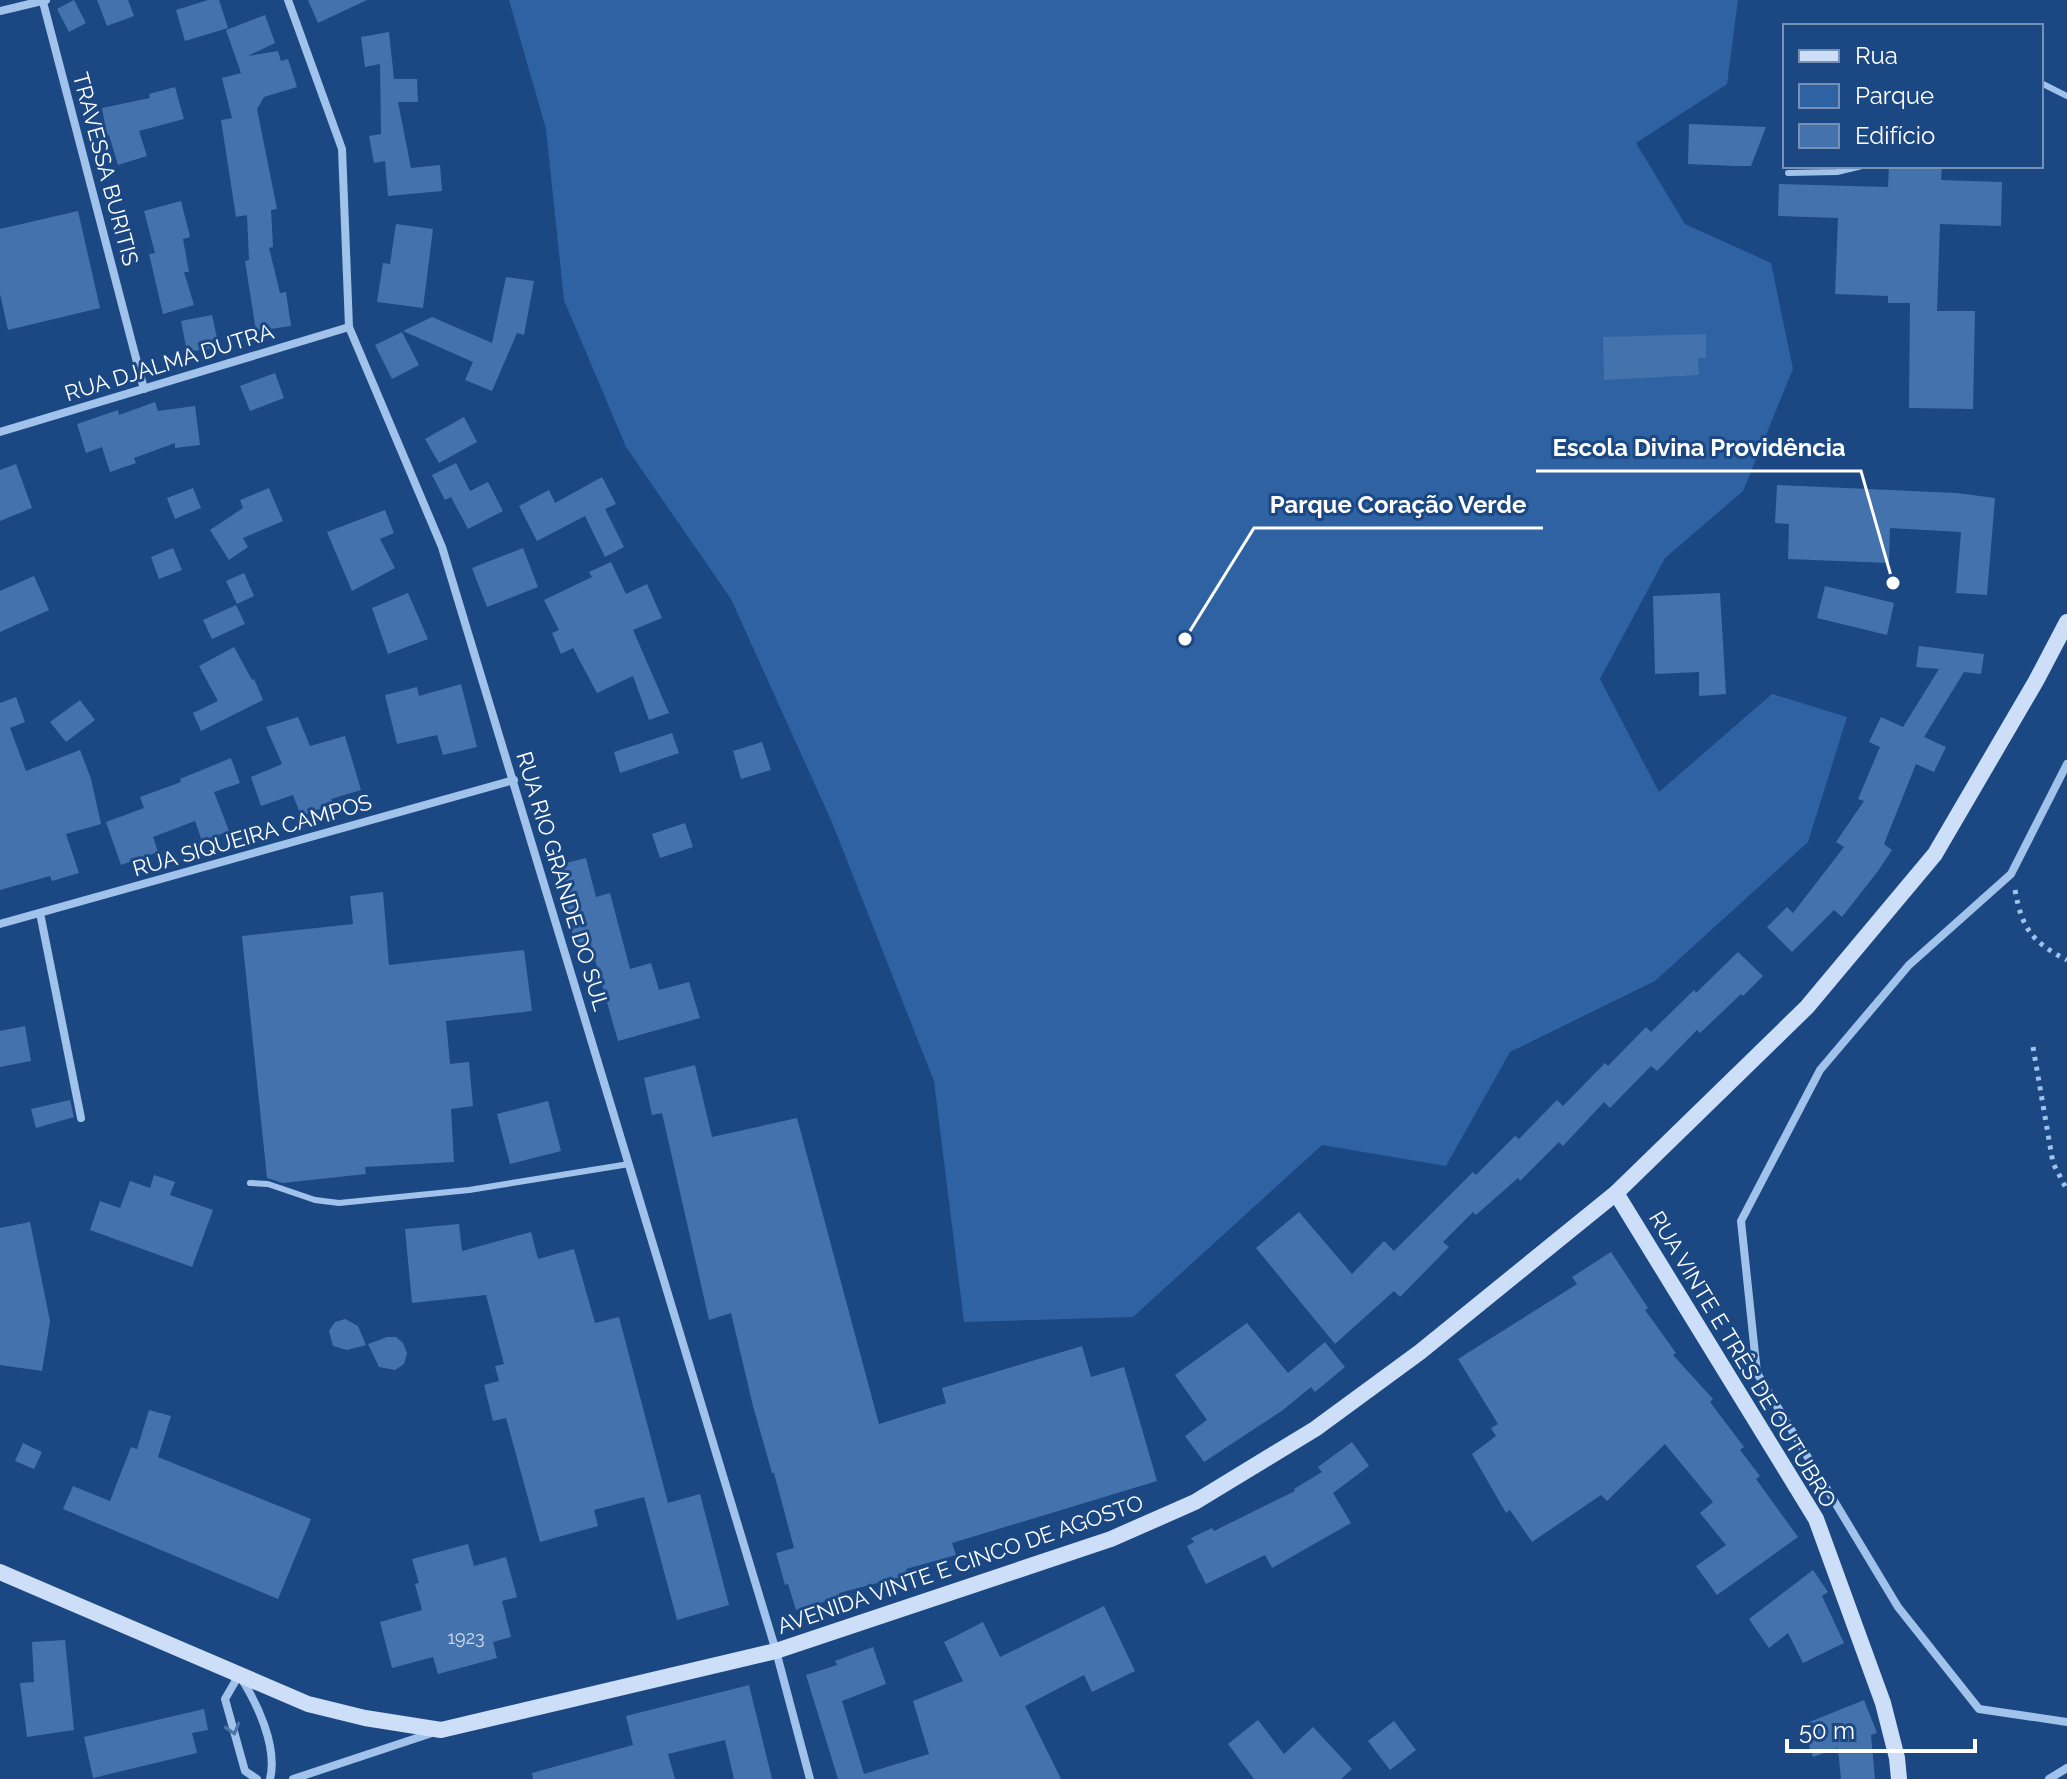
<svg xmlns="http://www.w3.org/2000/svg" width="2067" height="1779" font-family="Raleway,sans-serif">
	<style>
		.green { fill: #2e62a2 }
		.building { fill: #4472ad }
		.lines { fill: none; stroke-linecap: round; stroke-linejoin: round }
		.path { stroke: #a1c2eb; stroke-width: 5; stroke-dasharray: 4 6; stroke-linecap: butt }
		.lane { stroke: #a1c2eb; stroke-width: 6 }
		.street { stroke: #a1c2eb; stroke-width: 8 }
		.secondary { stroke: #cddff8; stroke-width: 16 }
		.oneway { stroke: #4a73a7 }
		.labels { text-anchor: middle; stroke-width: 6; stroke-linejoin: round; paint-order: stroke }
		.number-label { font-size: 18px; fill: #d0dcea }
		.street-label { font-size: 22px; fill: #fff; stroke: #1b4883 }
		.leader { fill: none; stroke: #fff; stroke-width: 3 }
		.callout-dot { fill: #fff; stroke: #1b4883; stroke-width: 3 }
		.callout-label { font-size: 24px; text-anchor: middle; font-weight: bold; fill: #fff; stroke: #1b4883; stroke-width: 6; stroke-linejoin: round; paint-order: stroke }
	</style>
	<rect width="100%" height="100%" fill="#1b4883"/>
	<!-- green -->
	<polygon class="green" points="509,0 1738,0 1727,84 1636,143 1685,224 1771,263 1793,369 1743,491 1665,558 1600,679 1659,792 1772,694 1847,717 1808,842 1655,981 1510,1052 1446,1166 1322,1145 1133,1317 964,1322 934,1081 831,820 731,599 626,447 564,300 546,129"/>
	<!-- building -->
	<g class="building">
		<polygon points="74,0 86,23 69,32 57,9"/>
		<polygon points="97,0 128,0 134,16 107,26"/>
		<polygon points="208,0 219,0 228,28 185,41 176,10"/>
		<polygon points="308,0 367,0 318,23"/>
		<polygon points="265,15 275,43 248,56 278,51 281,61 288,59 297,87 264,97 257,109 277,209 271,210 273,247 269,248 280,293 286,292 291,326 256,331 245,261 249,260 247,215 236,217 221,120 232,118 222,78 241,73 226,30"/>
		<polygon points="389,32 394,79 417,79 418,102 398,102 411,168 440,165 442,191 388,196 385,161 374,163 369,136 381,134 380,64 365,67 361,37"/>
		<polygon points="175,87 184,119 139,131 147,156 118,165 109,135 107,136 102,108 150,98 149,94"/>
		<polygon points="1689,124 1766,127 1751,166 1736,166 1688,164"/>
		<polygon points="1889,166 1942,166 1941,180 2002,182 2001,226 1940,224 1937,311 1975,311 1973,409 1909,408 1910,303 1888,303 1888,296 1835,294 1838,218 1778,216 1779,184 1888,187"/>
		<polygon points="181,201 190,237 183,239 189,272 184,272 194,305 163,314 149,254 155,253 144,211"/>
		<polygon points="78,211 100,308 8,330 0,294 0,229"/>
		<polygon points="396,224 433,229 423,308 377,302 383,263 390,264"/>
		<polygon points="506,277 534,281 524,335 517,333 492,391 465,380 473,362 403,331 432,317 492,343"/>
		<polygon points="212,315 219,347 187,352 181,321"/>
		<polygon points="402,332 419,365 392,379 375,345"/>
		<polygon points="1706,334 1706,358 1698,358 1699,375 1604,380 1603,337"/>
		<polygon points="275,373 284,398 250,411 240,386"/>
		<polygon points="155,402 158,411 195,406 200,445 175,448 175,443 134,458 136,463 110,472 102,447 86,453 77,424 118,410 119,415"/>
		<polygon points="464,417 477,442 439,463 425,439"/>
		<polygon points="456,463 470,491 488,482 503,511 468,529 451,497 445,500 432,475"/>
		<polygon points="16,464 32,508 0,521 0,470"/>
		<polygon points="602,477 616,504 605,509 624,547 605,557 585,516 537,541 519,506 549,490 555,503"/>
		<polygon points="1777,485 1957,493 1995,498 1987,595 1956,593 1961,532 1890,528 1889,563 1788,559 1789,524 1775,523"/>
		<polygon points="193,488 201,508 175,519 167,498"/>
		<polygon points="269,488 283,521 243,538 248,547 229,560 210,530 243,508 240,500"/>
		<polygon points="385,510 394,533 380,539 395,568 352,591 327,532"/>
		<polygon points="173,548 182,570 159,579 151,557"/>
		<polygon points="523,548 538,587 487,607 472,568"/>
		<polygon points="611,562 626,594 647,584 662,618 633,630 669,713 649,720 633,676 597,693 573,648 561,654 552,633 559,630 544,600 592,577 589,572"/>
		<polygon points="244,573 254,596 237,604 226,581"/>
		<polygon points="34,576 49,610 0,632 0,591"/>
		<polygon points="1825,586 1894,603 1887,635 1817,618"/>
		<polygon points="408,593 428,639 388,654 372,608"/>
		<polygon points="1720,593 1726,694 1699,696 1699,672 1655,674 1653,596"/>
		<polygon points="236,605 245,624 212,639 203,620"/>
		<polygon points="1919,646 1984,654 1981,674 1964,672 1924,737 1946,747 1934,772 1916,764 1884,844 1892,850 1878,871 1842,917 1834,910 1792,952 1767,927 1787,907 1793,913 1844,847 1836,842 1864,801 1858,799 1880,747 1869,742 1881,717 1903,727 1939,669 1916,667"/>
		<polygon points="234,647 252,680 254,679 263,700 201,731 193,713 218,701 199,666"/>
		<polygon points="461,684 477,747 443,755 437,735 397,744 385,695 417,687 419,696"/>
		<polygon points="16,697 25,722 10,728 26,771 80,750 91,779 101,824 66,834 79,873 52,881 50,876 0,890 0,703"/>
		<polygon points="80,700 95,720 66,742 50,722"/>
		<polygon points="298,717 310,746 345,736 361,790 331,799 333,804 301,816 293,795 261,806 251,777 282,764 266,727"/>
		<polygon points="672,733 679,753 620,773 614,752"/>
		<polygon points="762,742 771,770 741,779 733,751"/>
		<polygon points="231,758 240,783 214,792 229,831 202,841 195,821 153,837 158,852 121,865 106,822 144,808 140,797 181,782 180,779"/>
		<polygon points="685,823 693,847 660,858 652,834"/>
		<polygon points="586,858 596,897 610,893 630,969 651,963 659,990 689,982 700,1018 618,1041 590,942 576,946 554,866"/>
		<polygon points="383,892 389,965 524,950 532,1011 446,1021 450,1064 469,1062 473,1106 451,1109 454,1162 365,1167 366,1174 283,1183 267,1178 242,936 353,924 350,896"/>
		<polygon points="1738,952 1763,976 1743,996 1741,994 1700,1033 1697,1030 1657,1071 1651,1066 1610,1108 1604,1102 1563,1146 1559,1142 1520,1181 1518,1178 1476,1215 1473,1212 1443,1242 1449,1247 1400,1297 1394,1291 1335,1344 1256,1248 1299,1212 1352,1274 1384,1241 1394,1251 1473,1172 1476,1175 1515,1136 1519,1139 1557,1100 1563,1106 1605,1063 1608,1066 1646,1027 1651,1032 1694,990 1696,993"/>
		<polygon points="25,1026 31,1061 0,1067 0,1031"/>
		<polygon points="695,1065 712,1137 797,1118 879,1424 946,1403 942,1388 1082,1346 1091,1377 1124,1367 1157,1481 952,1543 956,1555 906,1569 908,1575 839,1593 840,1597 796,1610 788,1584 785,1585 776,1553 794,1548 774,1473 772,1473 753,1406 731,1313 709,1320 662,1113 652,1115 644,1078"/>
		<polygon points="70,1100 74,1117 36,1128 31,1109"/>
		<polygon points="548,1101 561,1151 510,1164 497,1114"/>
		<polygon points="154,1175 175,1182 170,1195 213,1210 192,1267 90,1230 100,1201 120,1208 130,1181 150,1188"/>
		<polygon points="30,1222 50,1321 42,1371 0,1365 0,1228"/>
		<polygon points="459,1224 462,1251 531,1232 538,1259 574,1249 595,1323 619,1317 668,1503 700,1494 729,1605 677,1620 644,1497 594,1510 598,1526 540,1542 506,1418 493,1421 484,1385 499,1381 495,1366 504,1364 486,1295 412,1303 405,1229"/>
		<polygon points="1611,1252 1648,1308 1645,1310 1676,1353 1673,1355 1713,1399 1710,1402 1744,1447 1740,1450 1760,1476 1756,1479 1798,1537 1717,1595 1696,1566 1726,1545 1700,1513 1713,1502 1665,1444 1607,1501 1601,1495 1532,1542 1510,1510 1506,1513 1472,1454 1496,1436 1491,1428 1498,1424 1458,1359 1577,1284 1572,1277"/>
		<polygon points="345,1319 358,1326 366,1345 347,1350 333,1346 329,1331 335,1322"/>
		<polygon points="1247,1323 1288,1373 1325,1342 1345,1367 1315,1392 1311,1387 1283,1410 1204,1462 1185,1436 1207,1420 1175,1375"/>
		<polygon points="387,1337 396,1337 403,1343 407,1353 404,1364 395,1370 379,1367 368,1344"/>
		<polygon points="149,1410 171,1416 158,1457 311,1519 278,1599 63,1509 73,1486 110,1501 131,1447 137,1449"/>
		<polygon points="1352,1442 1369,1466 1333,1493 1351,1523 1272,1568 1265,1555 1206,1584 1187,1546 1194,1542 1191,1538 1212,1528 1214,1531 1295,1491 1294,1489 1322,1472 1318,1467"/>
		<polygon points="23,1443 42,1452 34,1469 15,1461"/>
		<polygon points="468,1544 474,1566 506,1557 517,1597 502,1601 511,1637 493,1642 497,1658 438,1674 433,1657 392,1668 380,1622 422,1610 415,1584 419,1583 412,1559"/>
		<polygon points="1813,1570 1828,1592 1822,1596 1844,1643 1803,1663 1788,1633 1769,1648 1749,1619"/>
		<polygon points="1104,1606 1135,1671 1092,1692 1084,1675 1025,1706 1061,1779 838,1779 806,1675 837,1665 835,1661 873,1647 886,1684 842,1701 864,1774 929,1754 913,1701 963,1681 944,1642 983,1622 1000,1657"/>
		<polygon points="65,1640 74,1730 27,1737 20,1683 34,1682 32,1642"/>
		<polygon points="749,1685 772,1779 734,1779 725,1740 668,1754 675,1779 533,1779 532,1773 633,1745 626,1716"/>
		<polygon points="1864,1700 1877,1733 1871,1735 1875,1779 1841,1779 1838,1748 1813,1757 1802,1725"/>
		<polygon points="204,1709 208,1730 192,1733 197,1753 93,1778 84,1737"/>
		<polygon points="1258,1720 1284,1754 1313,1727 1352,1769 1341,1779 1254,1779 1228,1744"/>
		<polygon points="1394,1721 1416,1750 1390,1770 1368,1741"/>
	</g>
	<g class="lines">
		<!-- path -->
		<g class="path">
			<path d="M2015,890C2022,929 2032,942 2067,960"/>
			<polyline points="2033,1047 2053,1163 2067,1190"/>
		</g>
		<!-- lane -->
		<g class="lane">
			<polyline points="2041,83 2067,96"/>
			<polyline points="1788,173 1837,172 1862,166"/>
			<polyline points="250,1183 268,1184 315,1200 339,1203 469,1190 629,1164"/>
		</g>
		<!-- street -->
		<g class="street">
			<polyline points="288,0 342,149 349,327 442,547 776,1651 810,1779"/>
			<polyline points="43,2 144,389"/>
			<polyline points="0,11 46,0"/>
			<polyline points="0,432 349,327"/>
			<polyline points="2067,764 2011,874 1909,965 1820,1070 1741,1221 1757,1373 1898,1607 1979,1709 2067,1722"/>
			<polyline points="40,913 81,1118"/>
			<polyline points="0,924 514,780"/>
			<path d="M257,1779L245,1771L225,1699L239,1675C257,1702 278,1747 270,1779"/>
			<polyline points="293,1779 432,1733"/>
			<polyline points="2049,1779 2067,1768"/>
		</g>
		<!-- secondary -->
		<g class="secondary">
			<polyline points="1616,1193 1816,1519 1883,1703 1897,1758 1899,1779"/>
			<polyline points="0,1572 308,1704 365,1718 441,1730 776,1651 1111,1539 1195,1502 1315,1429 1420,1352 1616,1193 1807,1007 1935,854 2036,681 2067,622"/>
		</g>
	</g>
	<!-- one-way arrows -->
	<defs><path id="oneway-chevron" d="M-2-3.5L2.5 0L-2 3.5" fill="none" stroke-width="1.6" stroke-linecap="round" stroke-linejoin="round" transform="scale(2)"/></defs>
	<use class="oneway" href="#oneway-chevron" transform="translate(233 1729) rotate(74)"/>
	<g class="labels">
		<!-- number labels -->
		<g class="number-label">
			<text x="466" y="1644">1923</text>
		</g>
		<!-- street labels -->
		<g class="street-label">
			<text transform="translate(106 169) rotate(75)" y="8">TRAVESSA BURITIS</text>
			<text transform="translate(169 362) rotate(-17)" y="8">RUA DJALMA DUTRA</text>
			<text transform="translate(252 835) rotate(-16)" y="8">RUA SIQUEIRA CAMPOS</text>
			<text transform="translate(563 881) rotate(73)" y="8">RUA RIO GRANDE DO SUL</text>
			<text transform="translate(1743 1359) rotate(59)" y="8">RUA VINTE E TRÊS DE OUTUBRO</text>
			<text transform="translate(960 1564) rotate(-19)" y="8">AVENIDA VINTE E CINCO DE AGOSTO</text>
		</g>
	</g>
	<!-- callouts -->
	<path class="leader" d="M1893 583L1861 471H1536M1185 639L1254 528H1543"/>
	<g class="callout-dot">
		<circle cx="1893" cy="583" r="8"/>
		<circle cx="1185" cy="639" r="8"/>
	</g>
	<g class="callout-label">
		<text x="1699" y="456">Escola Divina Providência</text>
		<text x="1398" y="513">Parque Coração Verde</text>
	</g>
	<!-- legend -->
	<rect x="1783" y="24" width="260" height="144" fill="#1b4883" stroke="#7691b5" stroke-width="2"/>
	<rect x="1799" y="50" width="40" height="12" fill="#cddff8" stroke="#7691b5" stroke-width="2"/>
	<text x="1855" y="64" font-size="24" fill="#ffffff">Rua</text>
	<rect x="1799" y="84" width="40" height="24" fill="#2e62a2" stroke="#7691b5" stroke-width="2"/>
	<text x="1855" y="104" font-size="24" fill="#ffffff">Parque</text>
	<rect x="1799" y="124" width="40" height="24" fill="#4472ad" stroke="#7691b5" stroke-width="2"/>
	<text x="1855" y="144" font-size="24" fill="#ffffff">Edifício</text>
	<!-- scale -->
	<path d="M1787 1739v12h188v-12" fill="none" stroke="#ffffff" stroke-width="4"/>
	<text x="1799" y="1739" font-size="24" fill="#ffffff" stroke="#1b4883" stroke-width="6" paint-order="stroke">50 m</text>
</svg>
